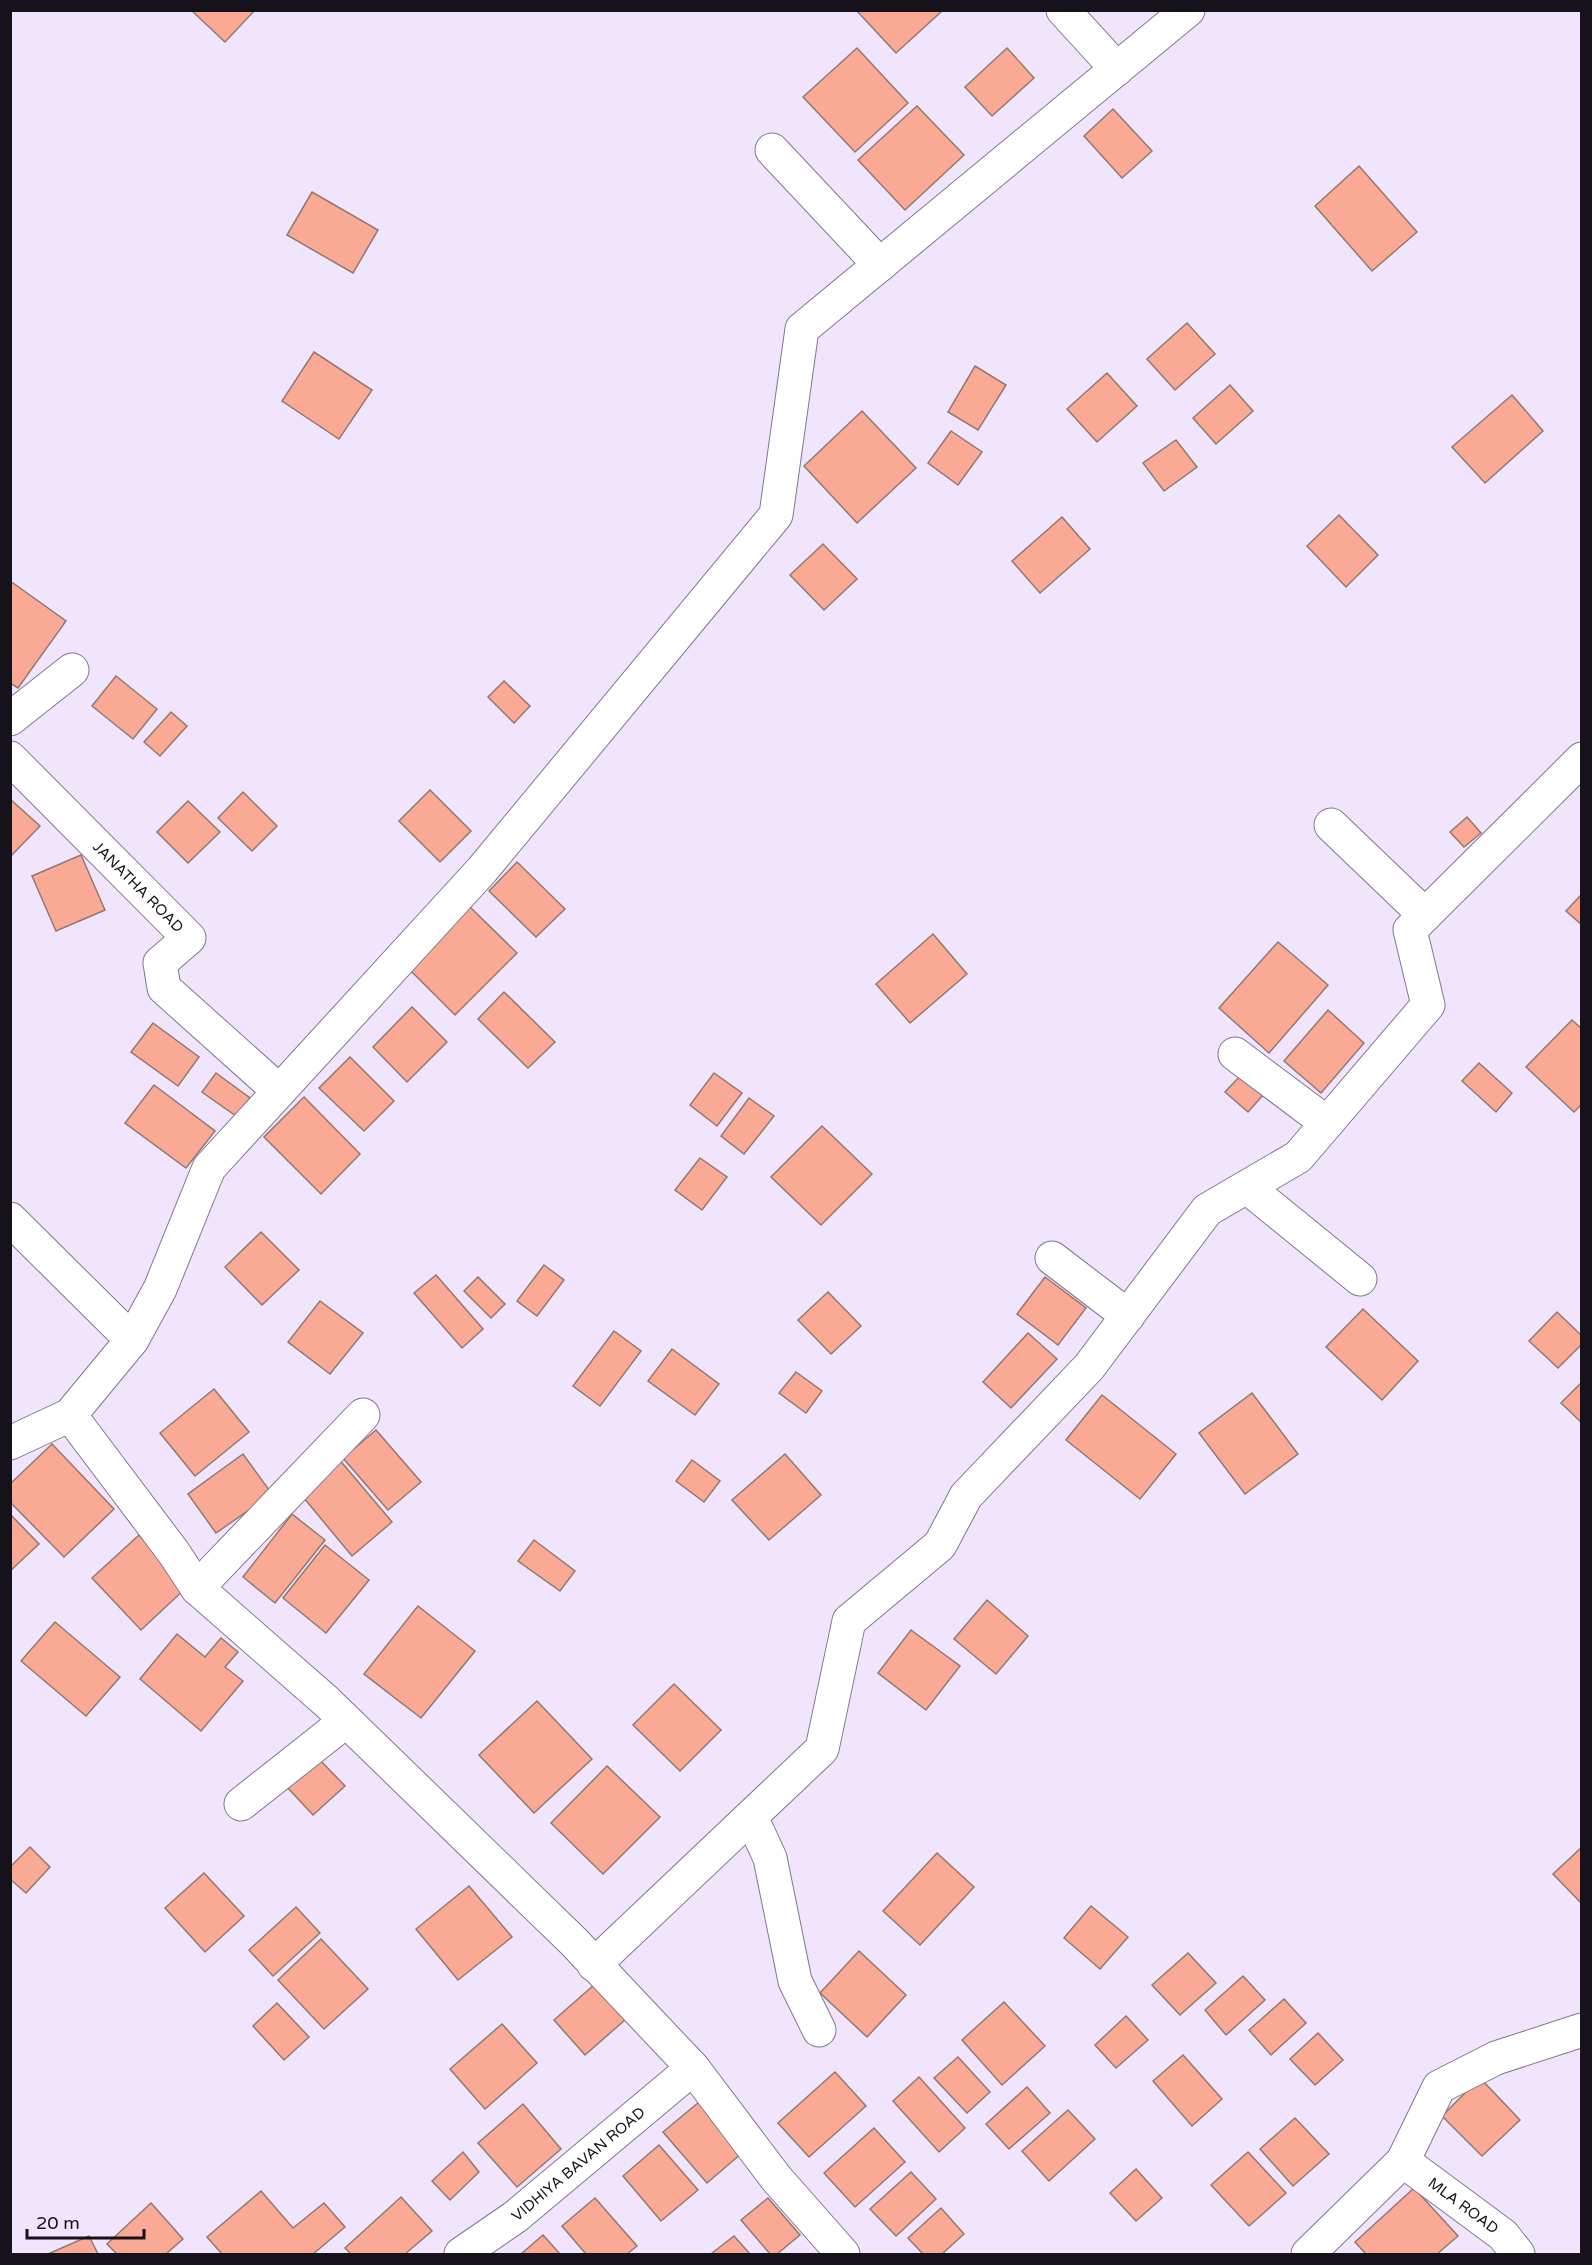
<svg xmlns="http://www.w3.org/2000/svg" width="1592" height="2265" font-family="'Varela Round',sans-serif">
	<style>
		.building { fill: #faaa94; stroke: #927871; stroke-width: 1.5 }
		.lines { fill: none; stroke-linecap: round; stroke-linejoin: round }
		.minor-casing { stroke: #81778d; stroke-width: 35 }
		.minor { stroke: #fff; stroke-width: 33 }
		.labels { text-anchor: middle; stroke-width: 4.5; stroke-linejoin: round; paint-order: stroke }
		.street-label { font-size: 15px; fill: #16121b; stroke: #f0e5fd }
	</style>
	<rect width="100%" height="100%" fill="#f0e5fd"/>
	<!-- building -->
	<g class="building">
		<polygon points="191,10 255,10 225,42"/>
		<polygon points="856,10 941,10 942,11 896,53"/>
		<polygon points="857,48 908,103 855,152 803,97"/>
		<polygon points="1007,48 1034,78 992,116 965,87"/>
		<polygon points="917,106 964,155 905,210 858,160"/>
		<polygon points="1113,109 1152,151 1122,178 1084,136"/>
		<polygon points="1359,166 1417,232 1372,271 1315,206"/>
		<polygon points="312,192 378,230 353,273 287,235"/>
		<polygon points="1187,323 1215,354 1175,390 1147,359"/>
		<polygon points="314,352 372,390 339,439 282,401"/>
		<polygon points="975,366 1006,385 978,430 948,412"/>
		<polygon points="1107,373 1137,406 1097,442 1067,409"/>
		<polygon points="1230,385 1253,411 1216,444 1193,418"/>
		<polygon points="1512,395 1543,431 1485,483 1452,447"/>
		<polygon points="862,411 916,468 857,523 804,466"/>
		<polygon points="951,431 982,452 958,485 928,463"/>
		<polygon points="1176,440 1197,467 1164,491 1143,463"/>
		<polygon points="1339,515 1378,555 1346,587 1307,546"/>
		<polygon points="1062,517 1090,549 1040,593 1012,561"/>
		<polygon points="823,544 857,579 824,610 790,575"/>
		<polygon points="13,583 66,621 18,688 10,683 10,585"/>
		<polygon points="116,676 157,709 133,739 92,706"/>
		<polygon points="504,681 530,706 514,723 488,697"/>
		<polygon points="171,712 187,726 160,756 144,742"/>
		<polygon points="430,790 471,831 440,862 399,821"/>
		<polygon points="243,792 277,826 252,851 218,818"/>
		<polygon points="10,799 40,826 10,857"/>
		<polygon points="188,801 220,832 188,863 157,832"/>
		<polygon points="1467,817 1481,833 1464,847 1450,832"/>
		<polygon points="81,855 105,910 56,931 32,876"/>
		<polygon points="517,862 565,909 536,937 489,891"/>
		<polygon points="1582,894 1582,925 1566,911"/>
		<polygon points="470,907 517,953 455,1015 409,969"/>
		<polygon points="933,934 967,974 910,1023 876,984"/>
		<polygon points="1278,942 1328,985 1269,1053 1219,1008"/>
		<polygon points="504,992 555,1042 528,1068 478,1019"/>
		<polygon points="412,1007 447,1042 407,1082 373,1047"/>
		<polygon points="1328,1010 1364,1043 1321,1093 1284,1061"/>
		<polygon points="1572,1020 1582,1029 1582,1104 1574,1112 1526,1067"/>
		<polygon points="153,1023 199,1057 178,1086 131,1052"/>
		<polygon points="350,1057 394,1101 364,1131 319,1088"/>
		<polygon points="1479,1063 1512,1093 1496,1112 1462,1081"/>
		<polygon points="216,1073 250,1098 236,1116 202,1092"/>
		<polygon points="714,1073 742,1093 717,1126 690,1105"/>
		<polygon points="1242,1074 1264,1094 1248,1112 1225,1092"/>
		<polygon points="154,1085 215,1131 186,1168 125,1123"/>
		<polygon points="304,1097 360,1154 321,1194 264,1137"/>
		<polygon points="749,1098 774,1116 744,1154 721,1136"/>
		<polygon points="822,1126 872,1174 821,1225 771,1177"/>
		<polygon points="700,1158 727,1177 702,1210 675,1190"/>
		<polygon points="261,1232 299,1270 262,1305 225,1267"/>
		<polygon points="544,1265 564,1280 537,1316 517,1301"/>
		<polygon points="436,1275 483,1329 462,1348 414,1293"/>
		<polygon points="478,1277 505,1304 491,1318 464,1291"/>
		<polygon points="1045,1277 1086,1308 1058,1345 1017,1314"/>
		<polygon points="828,1292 861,1326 831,1354 798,1320"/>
		<polygon points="320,1301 363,1333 330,1374 288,1342"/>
		<polygon points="1363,1309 1418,1361 1382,1400 1326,1347"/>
		<polygon points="1557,1312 1582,1336 1582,1344 1558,1368 1529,1341"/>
		<polygon points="614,1331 641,1351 600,1406 573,1386"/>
		<polygon points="1028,1333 1057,1359 1011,1408 983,1382"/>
		<polygon points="672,1349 719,1384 695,1415 648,1381"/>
		<polygon points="796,1372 822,1391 806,1413 779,1393"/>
		<polygon points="1582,1382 1582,1423 1561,1403"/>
		<polygon points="214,1389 249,1432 195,1476 160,1433"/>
		<polygon points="1252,1393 1298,1454 1245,1494 1199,1433"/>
		<polygon points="1102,1395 1176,1454 1140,1499 1066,1440"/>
		<polygon points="376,1430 421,1482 388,1510 343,1458"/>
		<polygon points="52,1444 114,1509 64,1557 10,1502 10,1484"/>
		<polygon points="243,1454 272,1494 216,1533 188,1494"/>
		<polygon points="785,1454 821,1495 769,1540 732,1500"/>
		<polygon points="338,1458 392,1522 352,1556 299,1492"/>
		<polygon points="692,1460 720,1481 704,1502 676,1481"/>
		<polygon points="10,1514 39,1544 10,1571"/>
		<polygon points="292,1514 325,1540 275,1603 243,1577"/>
		<polygon points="139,1535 187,1587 141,1630 92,1578"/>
		<polygon points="534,1540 575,1571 560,1591 518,1561"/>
		<polygon points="325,1545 369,1580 326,1633 283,1598"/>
		<polygon points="987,1600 1028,1636 996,1674 954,1639"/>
		<polygon points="418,1606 475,1651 421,1718 364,1674"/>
		<polygon points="55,1622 120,1677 86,1716 21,1661"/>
		<polygon points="911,1630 960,1666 926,1710 878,1673"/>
		<polygon points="177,1634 205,1657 221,1638 238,1652 225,1667 243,1681 201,1731 140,1679"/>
		<polygon points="674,1684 721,1730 680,1771 633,1725"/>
		<polygon points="537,1701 592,1759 534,1813 479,1755"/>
		<polygon points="317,1757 345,1786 313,1815 286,1786"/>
		<polygon points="607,1766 660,1817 603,1874 551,1823"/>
		<polygon points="30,1847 50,1867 26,1893 10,1879 10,1867"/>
		<polygon points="1582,1847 1582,1904 1553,1874"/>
		<polygon points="937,1853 974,1887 920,1945 883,1911"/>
		<polygon points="204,1873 244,1916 205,1952 165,1908"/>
		<polygon points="469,1886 512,1937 458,1980 416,1929"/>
		<polygon points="1091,1906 1128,1937 1100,1969 1064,1938"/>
		<polygon points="296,1907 320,1933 273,1976 249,1950"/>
		<polygon points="321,1939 368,1989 324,2029 278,1980"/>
		<polygon points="859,1951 906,1995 867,2037 820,1993"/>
		<polygon points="1188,1953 1216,1983 1180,2015 1152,1985"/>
		<polygon points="1243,1976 1265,2000 1226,2035 1205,2010"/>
		<polygon points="594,1985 626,2019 585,2055 554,2020"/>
		<polygon points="1284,1999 1306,2023 1271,2055 1249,2030"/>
		<polygon points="1004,2002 1045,2046 1002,2085 962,2040"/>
		<polygon points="277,2003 309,2037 284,2060 253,2026"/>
		<polygon points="1126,2016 1148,2040 1116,2068 1095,2045"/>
		<polygon points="502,2024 537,2063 485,2109 450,2069"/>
		<polygon points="1318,2033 1343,2060 1315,2085 1290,2059"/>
		<polygon points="1183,2055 1222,2099 1192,2126 1153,2081"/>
		<polygon points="958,2057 990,2092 967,2113 934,2078"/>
		<polygon points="835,2072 866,2106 809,2157 778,2123"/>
		<polygon points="919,2077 965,2128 939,2152 893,2101"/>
		<polygon points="1480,2078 1520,2120 1482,2156 1442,2116"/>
		<polygon points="1027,2087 1050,2113 1009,2149 986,2124"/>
		<polygon points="699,2102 742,2153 707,2183 663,2132"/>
		<polygon points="523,2104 561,2149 517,2187 478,2143"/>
		<polygon points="1068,2110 1095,2139 1049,2181 1022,2151"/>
		<polygon points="1295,2118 1329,2154 1293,2186 1260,2149"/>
		<polygon points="874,2128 905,2162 855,2207 824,2173"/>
		<polygon points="659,2145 698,2190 661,2221 623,2176"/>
		<polygon points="463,2152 479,2172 450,2200 432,2181"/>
		<polygon points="1248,2152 1286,2193 1249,2226 1211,2185"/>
		<polygon points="1136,2169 1162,2198 1136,2221 1110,2193"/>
		<polygon points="911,2172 936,2199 896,2236 870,2209"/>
		<polygon points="1414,2188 1458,2236 1437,2254 1366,2254 1355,2242"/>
		<polygon points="261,2191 293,2228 324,2203 345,2227 313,2254 222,2254 207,2237"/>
		<polygon points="401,2197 432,2231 405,2254 351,2254 345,2248"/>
		<polygon points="595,2198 637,2246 627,2254 586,2254 562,2226"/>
		<polygon points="768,2198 800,2235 777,2254 770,2254 741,2220"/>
		<polygon points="151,2203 183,2239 166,2254 117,2254 107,2244"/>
		<polygon points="941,2208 964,2234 942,2254 923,2254 908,2238"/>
		<polygon points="543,2235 560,2254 521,2254"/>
		<polygon points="89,2236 98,2254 48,2254"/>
		<polygon points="734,2236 750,2254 711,2254"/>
	</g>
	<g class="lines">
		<defs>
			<g id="minor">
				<polyline points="1063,10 1117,69"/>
				<polyline points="772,150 880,265"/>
				<polyline points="10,719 72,670"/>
				<path id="s1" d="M10,758L189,938L160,963L164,988L279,1091"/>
				<polyline points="1331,825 1425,915"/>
				<polyline points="1235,1054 1327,1123"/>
				<polyline points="1247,1187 1360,1279"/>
				<polyline points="10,1219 132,1340"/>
				<polyline points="1052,1258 1128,1316"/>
				<polyline points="10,1443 70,1415"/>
				<polyline points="197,1588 363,1415"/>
				<polyline points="241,1804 346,1721"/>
				<polyline points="751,1817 770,1858 795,1981 819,2030"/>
				<polyline points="594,1965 822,1749 849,1621 940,1545 966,1496 1089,1367 1207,1210 1298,1157 1428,1005 1410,930 1582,759"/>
				<path id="s2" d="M1403,2161L1503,2235L1518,2254"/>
				<path id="s3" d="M461,2254L515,2217L693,2068"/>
				<polyline points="843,2254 776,2178 693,2068 574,1942 327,1702 197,1588 174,1553 70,1415 132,1340 160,1289 209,1168 482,870 776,515 802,329 1188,10"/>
				<polyline points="1308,2254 1403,2161 1439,2087 1496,2058 1582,2030"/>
			</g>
		</defs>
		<!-- minor casing -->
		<use href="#minor" class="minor-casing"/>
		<!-- minor -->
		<use href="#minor" class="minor"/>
	</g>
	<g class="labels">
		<!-- street labels -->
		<g class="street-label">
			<text dy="5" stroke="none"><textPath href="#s1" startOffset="182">JANATHA ROAD</textPath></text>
			<text dy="5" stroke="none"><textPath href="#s3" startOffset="148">VIDHIYA BAVAN ROAD</textPath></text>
			<text dy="5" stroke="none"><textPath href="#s2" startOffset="75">MLA ROAD</textPath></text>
		</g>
	</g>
	<!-- border -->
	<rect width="1592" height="2265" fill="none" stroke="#16121b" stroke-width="24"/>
	<!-- scale -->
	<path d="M27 2229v9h117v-9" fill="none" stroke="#16121b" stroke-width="3"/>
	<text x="36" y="2229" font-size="18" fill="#16121b" stroke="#f0e5fd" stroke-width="4.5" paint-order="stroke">20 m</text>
</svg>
